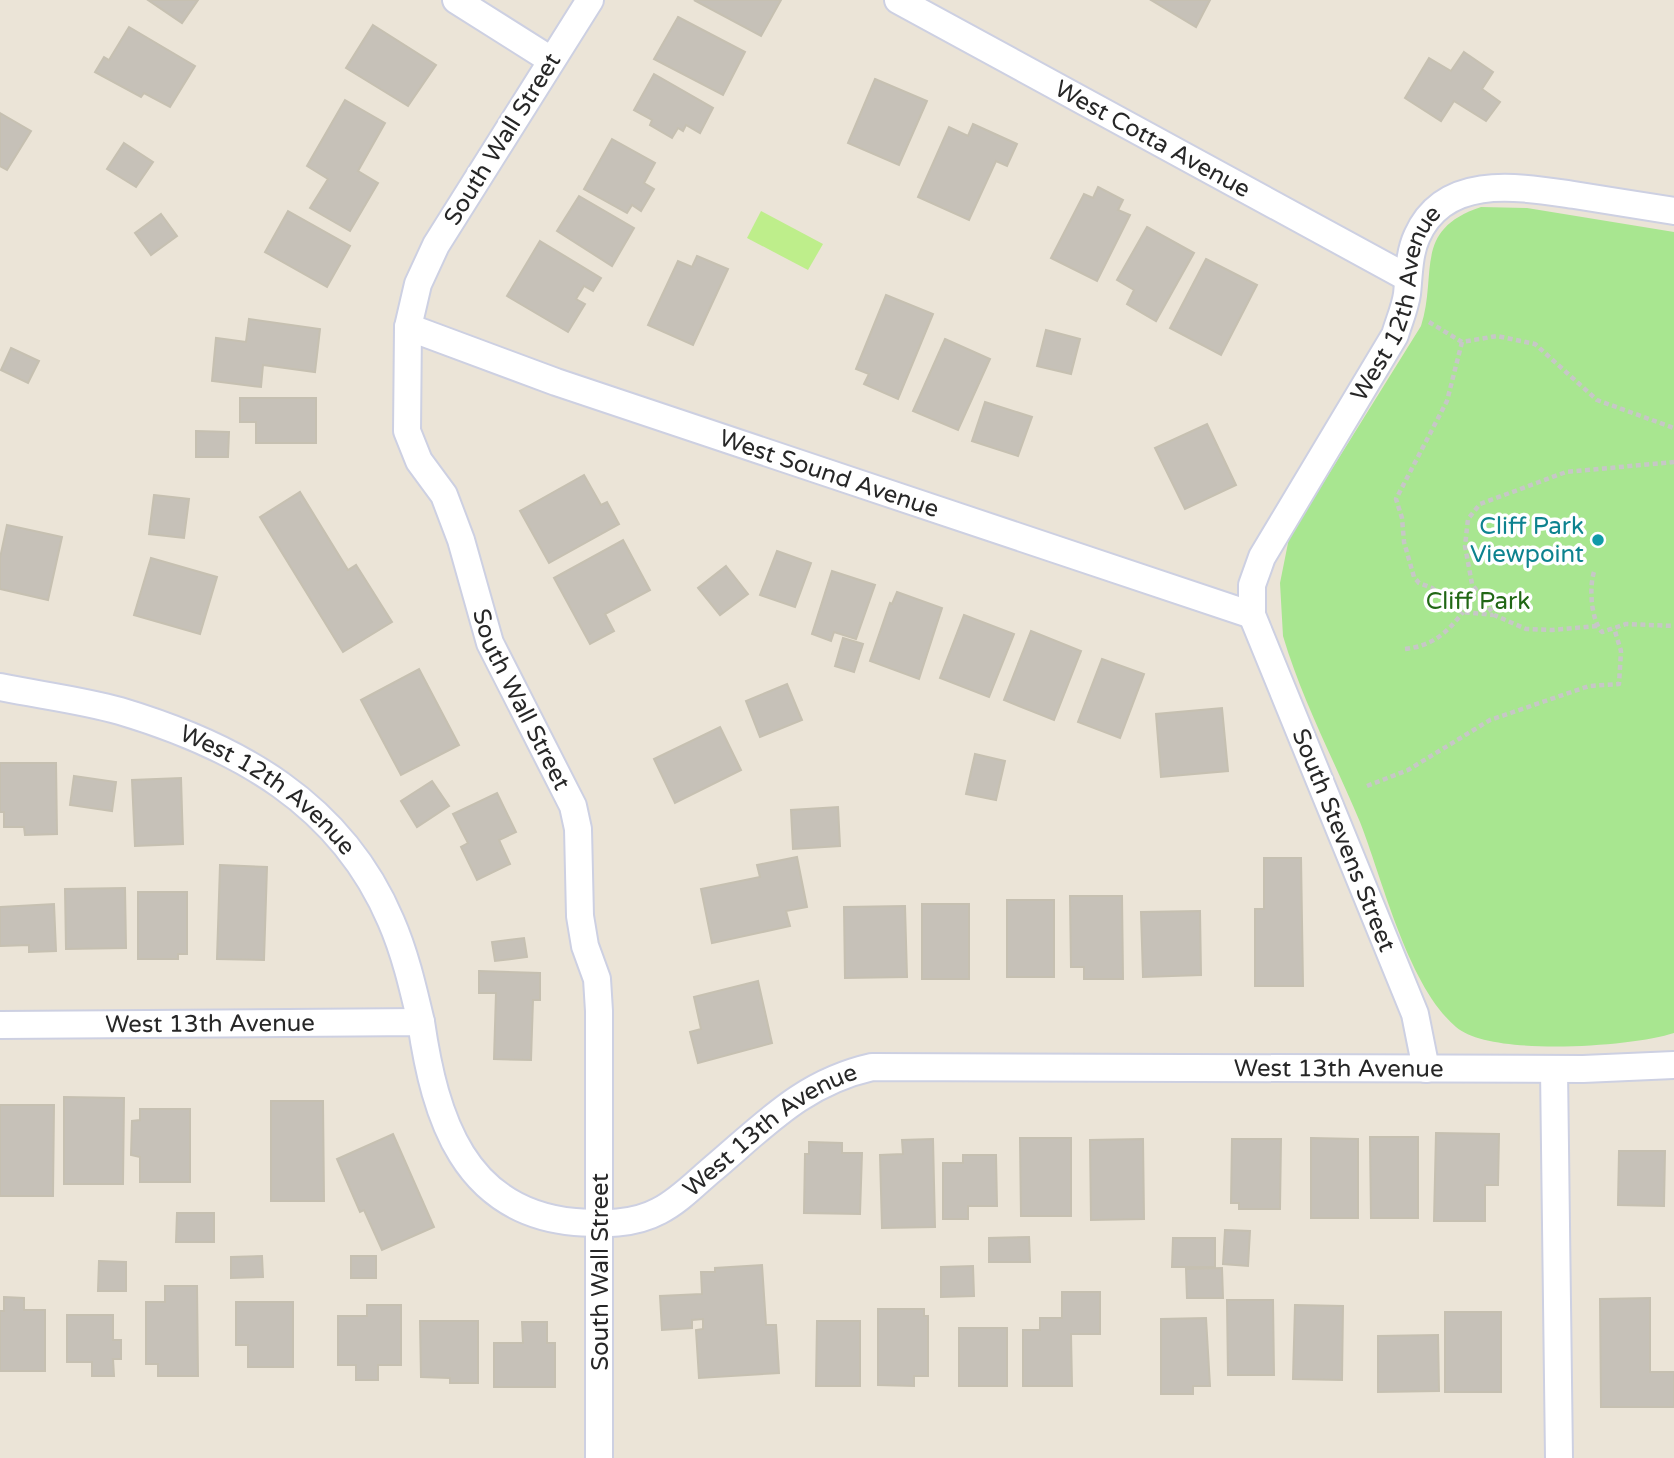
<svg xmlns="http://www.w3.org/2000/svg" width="1674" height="1458" font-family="'Varela Round',sans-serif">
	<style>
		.green { fill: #a8e690 }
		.pitch { fill: #beee8b }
		.building { fill: #c6c1b8; stroke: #c6c0b1; stroke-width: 2 }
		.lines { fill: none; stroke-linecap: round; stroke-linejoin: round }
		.street-casing { stroke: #cdd0e2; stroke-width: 30 }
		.path { stroke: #c7c7c7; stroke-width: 4.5; stroke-dasharray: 5 3.5; stroke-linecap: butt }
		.street { stroke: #fff; stroke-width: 26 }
		.culture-dot { fill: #0f9aa8; stroke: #fff; stroke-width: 2.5 }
		.labels { text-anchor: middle; stroke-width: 7; stroke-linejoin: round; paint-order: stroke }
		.street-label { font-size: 24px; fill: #272727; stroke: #fff }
		.culture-label { font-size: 24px; fill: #0d838f; stroke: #fff; text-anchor: end }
		.park-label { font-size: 24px; fill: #216715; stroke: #fff }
	</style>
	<rect width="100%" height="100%" fill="#ebe4d7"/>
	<!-- green -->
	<path class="green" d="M1481,207L1527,208L1674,232V1033C1631,1047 1490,1057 1456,1027C1408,986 1383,881 1360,822C1334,760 1302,700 1283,636L1280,583L1289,538L1421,326C1438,273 1412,230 1481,207Z"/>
	<!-- pitch -->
	<polygon class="pitch" points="761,211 823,244 808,270 747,238"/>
	<!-- building -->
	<g class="building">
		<polygon points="148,0 198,0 182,23"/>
		<polygon points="694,0 781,0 761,36"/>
		<polygon points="1151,0 1210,0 1196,27"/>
		<polygon points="678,17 745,52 723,95 654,59"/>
		<polygon points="373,25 436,65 408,106 346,68"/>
		<polygon points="129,27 195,66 170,107 144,93 141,97 95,72 104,57 109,60"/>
		<polygon points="1464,52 1493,72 1482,89 1500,102 1486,121 1454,101 1441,121 1405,98 1429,58 1451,71"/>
		<polygon points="654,74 713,108 700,133 686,125 683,131 678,128 672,138 650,125 652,120 634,110"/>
		<polygon points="875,79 927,101 899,165 848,143"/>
		<polygon points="345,100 385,123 358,171 378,183 350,231 310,208 328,179 307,166"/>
		<polygon points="0,113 31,131 7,170 0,166"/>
		<polygon points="973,124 1017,144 1007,166 996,161 969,220 918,197 949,127 968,136"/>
		<polygon points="612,139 655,163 644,183 654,189 641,211 632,205 627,213 584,189"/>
		<polygon points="124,143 153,162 136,187 107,169"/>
		<polygon points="1098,187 1123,200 1118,210 1130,215 1097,281 1051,258 1084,194 1093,198"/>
		<polygon points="579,196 634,228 612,266 557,231"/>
		<polygon points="288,211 350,246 327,287 265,252"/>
		<polygon points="161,214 177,236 151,255 135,233"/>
		<polygon points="1147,227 1194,253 1156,321 1127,304 1134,290 1117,280"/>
		<polygon points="540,241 601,278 593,291 584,286 576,299 585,304 568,332 507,296"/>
		<polygon points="697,256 728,269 693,345 648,325 678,261 692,267"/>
		<polygon points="1206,259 1257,285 1221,355 1170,328"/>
		<polygon points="886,295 933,314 898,399 864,384 869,374 856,369"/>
		<polygon points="249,319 320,329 315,372 263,365 261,387 212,381 216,338 246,342"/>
		<polygon points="1046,330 1080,339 1071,374 1037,366"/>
		<polygon points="945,339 990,359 958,430 913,411"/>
		<polygon points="11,348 39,361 28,383 1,370"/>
		<polygon points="240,398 316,398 316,443 256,443 256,422 240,422"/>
		<polygon points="985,402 1032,417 1018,456 972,441"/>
		<polygon points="1207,424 1236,485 1185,509 1155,448"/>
		<polygon points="196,431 229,432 228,457 196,457"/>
		<polygon points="584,475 601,505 607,502 619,524 549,563 520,511"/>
		<polygon points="300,492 348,570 356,565 392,622 343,652 260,517"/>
		<polygon points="154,495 189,499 184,538 149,534"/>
		<polygon points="7,525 62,537 48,600 0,589 0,558"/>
		<polygon points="623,540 650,590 605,614 614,631 590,644 554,578"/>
		<polygon points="777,551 811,563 795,607 760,595"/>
		<polygon points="151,558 217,577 200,634 134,615"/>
		<polygon points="726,566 748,594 720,615 698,588"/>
		<polygon points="832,571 875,585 856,639 834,632 831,641 812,634"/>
		<polygon points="897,592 942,608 919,679 870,661 890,603 892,604"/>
		<polygon points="964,615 1014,634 989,697 940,678"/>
		<polygon points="1031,631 1081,651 1054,720 1004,700"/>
		<polygon points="843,638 863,644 854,672 835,666"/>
		<polygon points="1102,659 1144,674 1120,738 1078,722"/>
		<polygon points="419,669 459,745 401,775 361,700"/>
		<polygon points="787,684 802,720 760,737 746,701"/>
		<polygon points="1222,708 1228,771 1161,777 1156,714"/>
		<polygon points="720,727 741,770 675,803 654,759"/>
		<polygon points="975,754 1005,761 996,800 966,794"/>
		<polygon points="0,763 56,763 57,834 25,835 24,827 4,827 4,812 0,812"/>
		<polygon points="74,776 116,782 112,811 70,805"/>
		<polygon points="181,778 183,844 135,846 132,780"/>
		<polygon points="432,781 449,806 417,827 401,801"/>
		<polygon points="497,793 516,832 499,840 510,864 477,880 461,847 468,843 453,814"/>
		<polygon points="838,807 840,846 793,849 791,810"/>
		<polygon points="797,857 807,907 786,911 790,926 712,943 701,889 760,877 757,865"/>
		<polygon points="1264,858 1301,858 1303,986 1255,986 1255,909 1264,909"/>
		<polygon points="220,865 267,867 264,960 217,959"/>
		<polygon points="125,888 126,948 66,949 65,889"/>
		<polygon points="138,892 187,892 187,954 178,954 178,959 138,959"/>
		<polygon points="1070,896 1122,896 1123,979 1084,979 1084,967 1071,967"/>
		<rect x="1007" y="900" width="47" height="77"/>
		<polygon points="54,904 56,951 29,952 29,945 0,946 0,907"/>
		<rect x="922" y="904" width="47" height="75"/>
		<polygon points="905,906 907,977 845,978 844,907"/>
		<polygon points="1200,911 1201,975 1143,977 1141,912"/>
		<polygon points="524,938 527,957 495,961 492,942"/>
		<polygon points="479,971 540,973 540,1000 533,1000 531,1060 494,1059 496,993 479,993"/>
		<polygon points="758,981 772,1043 698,1063 690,1032 701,1029 694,997"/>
		<polygon points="64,1097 124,1098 123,1184 64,1184"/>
		<polygon points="271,1101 323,1101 324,1201 271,1201"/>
		<polygon points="0,1105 54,1105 53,1196 0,1196"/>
		<polygon points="140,1109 190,1109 190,1182 140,1182 140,1157 131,1155 132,1121 140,1120"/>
		<polygon points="1436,1133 1499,1134 1498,1185 1485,1185 1485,1221 1434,1221"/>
		<polygon points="393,1134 434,1227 382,1250 364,1210 360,1212 337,1159"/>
		<polygon points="1370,1137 1418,1137 1418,1218 1371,1218"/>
		<polygon points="1020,1138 1071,1138 1071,1216 1021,1216"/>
		<polygon points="1311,1138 1358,1139 1358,1218 1311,1218"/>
		<polygon points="933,1139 935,1227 882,1228 880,1155 903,1154 902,1140"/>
		<polygon points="1143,1139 1144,1219 1091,1220 1090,1140"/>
		<polygon points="1232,1139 1281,1139 1280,1209 1239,1209 1239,1203 1231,1203"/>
		<polygon points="809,1142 842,1143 842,1153 862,1153 860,1214 804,1213 805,1154 809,1154"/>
		<polygon points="1619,1151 1665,1151 1664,1206 1618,1205"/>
		<polygon points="963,1155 996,1155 997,1206 968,1206 968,1219 943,1219 943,1163 963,1163"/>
		<polygon points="177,1213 214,1213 214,1242 176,1242"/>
		<polygon points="1225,1230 1250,1231 1248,1266 1223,1264"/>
		<polygon points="1029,1237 1030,1262 989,1262 989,1238"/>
		<polygon points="1173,1238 1215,1238 1215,1267 1172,1267"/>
		<polygon points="262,1256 263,1277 231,1278 231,1257"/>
		<rect x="351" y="1256" width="25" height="22"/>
		<polygon points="99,1261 126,1262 126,1291 98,1291"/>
		<polygon points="762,1265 766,1325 776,1325 779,1373 699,1378 696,1330 703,1329 703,1319 692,1320 692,1328 662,1330 660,1296 702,1294 701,1272 715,1272 715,1268"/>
		<polygon points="973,1266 974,1296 941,1297 941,1267"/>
		<polygon points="1222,1268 1223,1298 1187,1298 1186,1269"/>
		<polygon points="165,1286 197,1286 198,1376 158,1376 158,1364 146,1364 146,1302 165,1302"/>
		<polygon points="1062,1292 1100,1292 1100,1334 1071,1334 1072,1386 1023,1386 1023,1330 1040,1330 1040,1318 1062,1318"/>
		<polygon points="4,1297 24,1298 24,1310 45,1310 45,1371 0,1371 0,1311 4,1311"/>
		<polygon points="1650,1298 1650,1372 1674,1372 1674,1407 1601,1407 1600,1299"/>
		<polygon points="1227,1300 1273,1300 1274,1375 1228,1375"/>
		<polygon points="236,1302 293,1302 293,1367 248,1367 248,1345 236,1345"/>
		<polygon points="367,1305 401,1305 401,1365 378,1365 378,1380 356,1380 356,1365 338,1365 338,1316 367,1316"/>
		<polygon points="1295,1305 1343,1306 1342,1380 1293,1379"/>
		<polygon points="878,1309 924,1309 924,1316 928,1316 928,1376 914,1376 914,1386 878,1385"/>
		<rect x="1445" y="1312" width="56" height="80"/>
		<polygon points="67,1315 113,1315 113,1340 121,1340 121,1359 113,1359 114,1376 92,1376 92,1362 67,1362"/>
		<polygon points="1206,1318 1210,1386 1193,1386 1193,1394 1161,1394 1161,1319"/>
		<polygon points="420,1321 478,1321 478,1383 450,1383 450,1378 421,1377"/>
		<polygon points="817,1321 860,1321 860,1386 816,1386"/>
		<polygon points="522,1322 547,1322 547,1343 555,1343 555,1387 494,1387 494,1343 523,1343"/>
		<rect x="959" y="1328" width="48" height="58"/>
		<polygon points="1438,1335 1439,1391 1378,1392 1378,1336"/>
	</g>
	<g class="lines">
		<defs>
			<g id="street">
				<polyline points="456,0 551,60"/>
				<path id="s1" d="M590,0L436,245L418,284L408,327L407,431L419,461L444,495L461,540L490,643L573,806L578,829L580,916L585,946L597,979L599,1011V1458"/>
				<path id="s2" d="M898,0L1408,278"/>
				<path id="s3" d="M408,327L556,382L1252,615"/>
				<path id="s4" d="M0,687C39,695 81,700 120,711C237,746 341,803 391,921C405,953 413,988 421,1022"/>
				<path id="s5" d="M0,1025L421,1022C435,1118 464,1212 575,1222C603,1224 633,1225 659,1211C677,1202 693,1186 709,1172C763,1127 801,1083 872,1067L1583,1069L1674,1065"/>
				<path id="s6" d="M1426,1069L1415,1014L1252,615V585L1262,557L1395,335C1399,321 1405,308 1407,294C1409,275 1409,253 1417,236C1445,173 1519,187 1574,195C1607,200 1641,206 1674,211"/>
				<polyline points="1554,1069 1559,1458"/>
			</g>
		</defs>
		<!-- street casing -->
		<use href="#street" class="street-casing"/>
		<!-- path -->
		<g class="path">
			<polyline points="1429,322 1462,342 1497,336 1535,344 1597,400 1674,428"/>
			<polyline points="1462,342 1447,401 1396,499 1402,518 1404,542 1414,577 1419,583 1432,588 1463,612 1493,615"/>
			<path d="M1594,572C1589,587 1591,620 1602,632L1626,624L1674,626"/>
			<polyline points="1597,626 1552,630 1526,629 1494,615 1472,584 1465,546 1468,519 1480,504 1566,472 1674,462"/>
			<path d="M1405,649C1432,646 1447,633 1463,612"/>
			<polyline points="1367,786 1408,770 1490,720 1589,686 1619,684 1621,651 1614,628"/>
		</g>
		<!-- street -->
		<use href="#street" class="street"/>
	</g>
	<!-- markers -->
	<circle class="culture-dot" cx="1598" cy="540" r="7"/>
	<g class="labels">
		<!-- street labels -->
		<g class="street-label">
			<text transform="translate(502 139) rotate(-58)" y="8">South Wall Street</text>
			<text dy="8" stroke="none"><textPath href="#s2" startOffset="290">West Cotta Avenue</textPath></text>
			<text dy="8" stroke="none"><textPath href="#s6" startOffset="836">West 12th Avenue</textPath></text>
			<text dy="8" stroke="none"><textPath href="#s3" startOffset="446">West Sound Avenue</textPath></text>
			<text dy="8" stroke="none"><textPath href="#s1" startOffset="774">South Wall Street</textPath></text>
			<text dy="8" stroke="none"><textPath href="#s4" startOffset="292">West 12th Avenue</textPath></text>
			<text transform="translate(1344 840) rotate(68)" y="8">South Stevens Street</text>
			<text dy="8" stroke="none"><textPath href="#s5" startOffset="210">West 13th Avenue</textPath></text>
			<text dy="8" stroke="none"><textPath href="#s5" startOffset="1510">West 13th Avenue</textPath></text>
			<text dy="8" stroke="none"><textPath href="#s5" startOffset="922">West 13th Avenue</textPath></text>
			<text transform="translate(600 1272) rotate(-90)" y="8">South Wall Street</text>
		</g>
		<!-- culture labels -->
		<g class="culture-label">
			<text x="1584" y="534">Cliff Park<tspan x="1584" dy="28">Viewpoint</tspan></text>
		</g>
		<!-- park labels -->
		<g class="park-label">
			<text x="1478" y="609">Cliff Park</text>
		</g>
	</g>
</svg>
